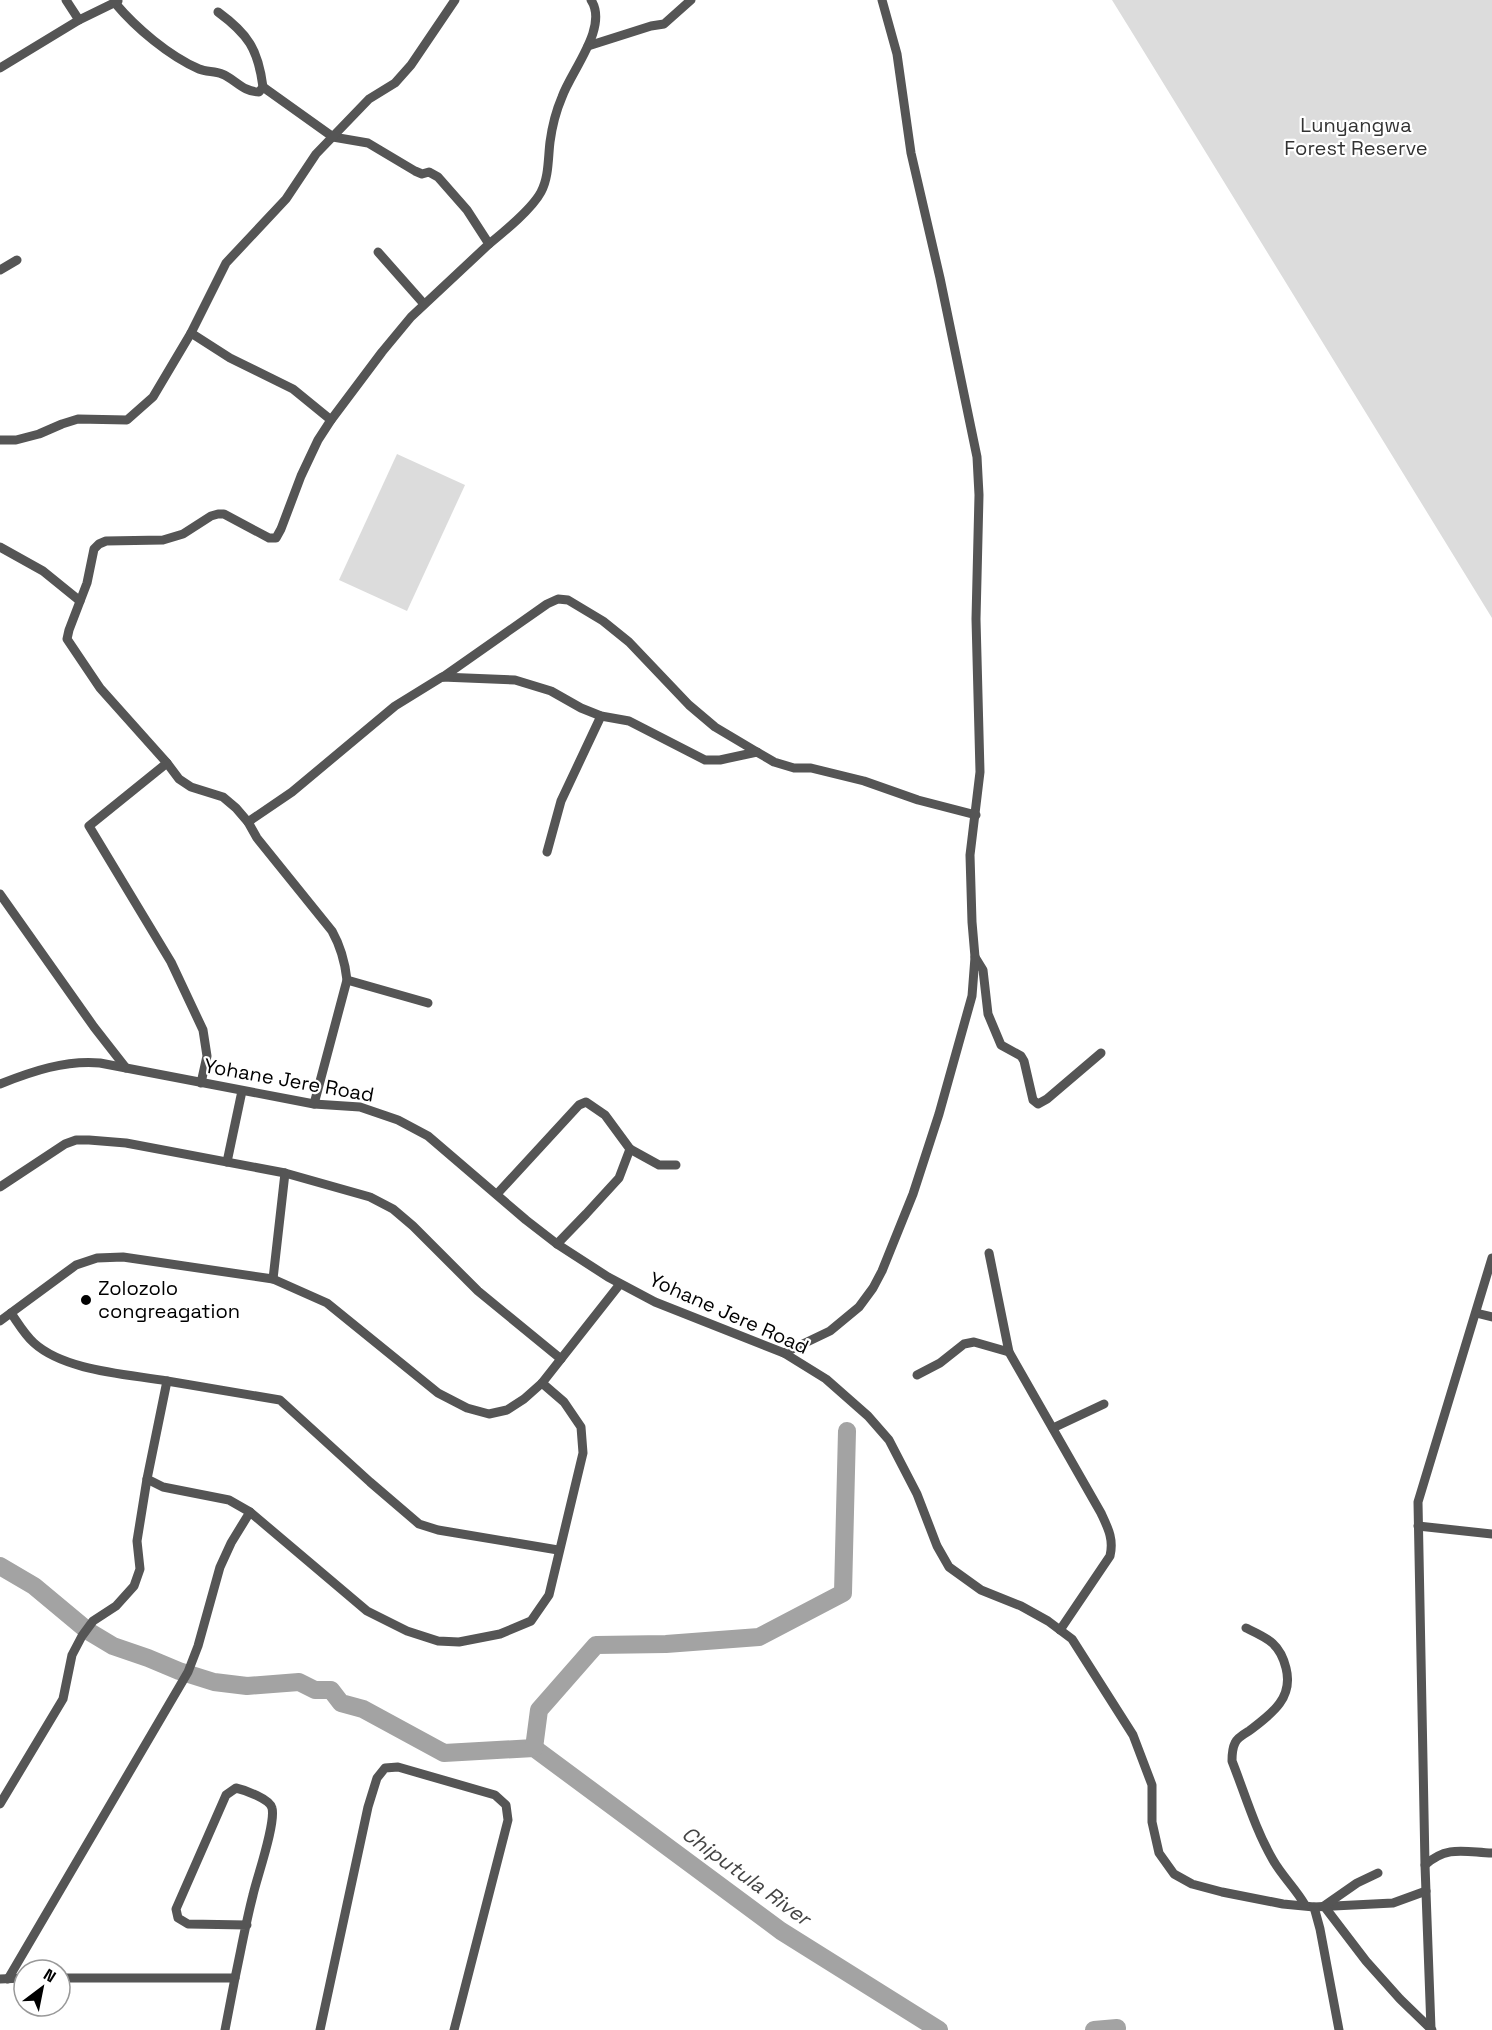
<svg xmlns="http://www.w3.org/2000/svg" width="1492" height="2030" font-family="'Space Grotesk',sans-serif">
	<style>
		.green { fill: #dcdcdc }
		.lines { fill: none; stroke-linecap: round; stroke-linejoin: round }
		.river { stroke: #a3a3a3; stroke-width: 18 }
		.street { stroke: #555; stroke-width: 9 }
		.poi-dot { fill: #000; stroke: #fff; stroke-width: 2 }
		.labels { text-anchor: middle; stroke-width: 4.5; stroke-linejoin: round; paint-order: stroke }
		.park-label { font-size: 20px; fill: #333; stroke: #fff }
		.street-label { font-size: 20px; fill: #000; stroke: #fff }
		.poi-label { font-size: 20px; fill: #000; stroke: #fff; text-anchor: start }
		.water-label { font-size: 21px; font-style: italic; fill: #444; stroke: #fff }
	</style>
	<rect width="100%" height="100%" fill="#fff"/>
	<!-- green -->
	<g class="green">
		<polygon points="1112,0 1492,0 1492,618 1138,42"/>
		<polygon points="397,454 465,485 407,611 339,580"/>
	</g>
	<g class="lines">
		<!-- river -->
		<g class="river">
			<polyline points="0,1566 34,1586 88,1631 113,1646 148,1658 179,1671 214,1682 247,1686 299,1682 315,1690 331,1690 341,1703 363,1709 444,1753 534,1748 781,1931 939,2030"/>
			<polyline points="534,1748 539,1710 596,1645 666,1644 759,1637 843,1593 847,1431"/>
			<polyline points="1094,2030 1117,2028"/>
		</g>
		<!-- street -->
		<g class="street">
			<polyline points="66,0 79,20"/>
			<path d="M115,3C136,28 169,56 199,69C206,72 215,71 222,74C235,79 243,92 259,92L263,87L333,137L368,143L415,171L422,174L429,172L438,177L467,210L489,244L411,317L382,352L331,420L318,440L301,476L281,529L276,538H269L224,514H218L211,516L183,534L163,540L106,541L99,544L94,549L87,583L69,630L67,639L100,688L167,763"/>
			<path d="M218,12C248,34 258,49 263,87"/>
			<polyline points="588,46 651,26 664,24 691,0"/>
			<polyline points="0,68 79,20 118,1"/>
			<path d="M489,244C505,231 532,209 541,192C549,177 548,158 550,142C552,127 556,111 562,97C571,71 609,27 591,0"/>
			<polyline points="378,252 424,304"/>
			<polyline points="0,270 17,260"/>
			<polyline points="331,420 293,389 230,358 191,333 226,263 286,199 316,154 369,99 395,83 411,65 455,0"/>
			<polyline points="0,440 16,440 39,434 62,424 78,419 127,420 153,397 191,333"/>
			<polyline points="0,547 43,571 80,601"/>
			<polyline points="443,677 547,604 558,599 568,600 603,621 629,642 689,705 715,727 757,752"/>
			<polyline points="547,852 561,801 601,716"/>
			<polyline points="0,894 94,1027 126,1068"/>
			<polyline points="975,957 983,970 988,1014 1001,1045 1021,1056 1024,1061 1033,1100 1038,1104 1047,1099 1101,1053"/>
			<polyline points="347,980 428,1003"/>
			<polyline points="201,1083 207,1056 203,1030 171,962 89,826 167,763 179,779 191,787 223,797 236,808 248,822"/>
			<path d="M0,1084C33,1071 65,1060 100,1063L314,1104L360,1107L398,1120L428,1136L526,1220L557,1244L608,1277L655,1302L784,1353L826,1379L868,1416L889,1440L917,1494L937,1546L949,1567L981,1590L1021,1606L1048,1621L1072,1639L1133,1735L1152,1785V1822L1159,1853L1174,1874L1192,1884L1222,1892L1283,1904L1314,1907L1393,1903L1426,1891"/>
			<path d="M314,1104L347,980C345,962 341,947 332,931L257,838L248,822L292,792L395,706L442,677L515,680L551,691L581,708L601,716L629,721L705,760H720L757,752L774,762L794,768H811L864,781L918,800L976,815"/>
			<polyline points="630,1149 659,1165 676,1165"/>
			<polyline points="227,1162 242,1091"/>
			<polyline points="0,1187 65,1144 76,1140 89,1140 126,1143 285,1173 370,1197 393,1209 413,1226 478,1291 561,1359"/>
			<polyline points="497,1194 579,1105 586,1102 605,1115 630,1149 619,1178 586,1214 557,1244"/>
			<path d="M989,1253L1009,1352L1101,1513C1108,1528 1114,1539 1110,1556L1060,1630"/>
			<polyline points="273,1279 285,1173"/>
			<path d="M11,1313C18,1323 25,1335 34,1343C65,1371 127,1374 167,1381L147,1479L163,1487L229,1500L250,1512L367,1611L407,1631L438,1641L459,1642L500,1634L531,1621L549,1595L583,1453L581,1427L564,1402L542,1383"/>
			<polyline points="1476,1313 1492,1317"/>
			<polyline points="0,1321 76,1265 97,1258 123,1257 273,1279 327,1303 438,1393 467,1408 489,1414 507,1410 524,1399 542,1383 620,1284"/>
			<polyline points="784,1353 830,1331 859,1307 873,1288 882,1271 913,1194 939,1114 972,996 975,957 972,922 970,855 980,772 976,619 979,495 977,457 940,278 911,153 897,54 882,0"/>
			<polyline points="917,1375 940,1363 964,1344 974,1342 1009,1352"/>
			<polyline points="167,1381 280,1400 370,1482 419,1524 438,1530 558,1550"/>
			<polyline points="1053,1428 1104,1404"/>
			<polyline points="1418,1526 1492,1534"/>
			<path d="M1246,1628C1267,1638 1280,1643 1286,1668C1294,1699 1270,1715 1249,1731C1244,1734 1237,1738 1235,1743C1232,1749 1232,1755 1232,1761C1245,1794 1255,1829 1273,1860C1282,1876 1296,1889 1305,1905"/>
			<polyline points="0,1804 63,1699 72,1655 82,1636 93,1621 116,1606 134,1586 140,1569 137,1541 147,1479"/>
			<path d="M1425,1865C1447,1845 1465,1852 1492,1853"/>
			<polyline points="1378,1873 1357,1883 1324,1906 1366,1961 1400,1999 1432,2030"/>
			<polyline points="1314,1907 1320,1929 1339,2030"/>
			<polyline points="60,1978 235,1978 225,2030"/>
			<path d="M235,1978C241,1950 246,1922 253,1895C257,1877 276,1824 272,1808C270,1799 245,1790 236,1788L226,1795L176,1909L178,1918L188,1924L247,1925"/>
			<polyline points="0,1979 24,1978"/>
			<polyline points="8,1979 188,1672 198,1646 220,1567 231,1543 250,1512"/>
			<polyline points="1431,2029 1425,1865 1418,1502 1492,1258"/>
			<polyline points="320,2030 368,1807 377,1778 385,1768 398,1767 495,1795 506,1805 508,1820 454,2030"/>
		</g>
	</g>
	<!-- markers -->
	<circle class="poi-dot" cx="86" cy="1300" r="6"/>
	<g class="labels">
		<!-- park labels -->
		<g class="park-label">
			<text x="1356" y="132">Lunyangwa<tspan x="1356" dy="23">Forest Reserve</tspan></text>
		</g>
		<!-- street labels -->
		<g class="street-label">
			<text transform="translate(289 1080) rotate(10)" y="7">Yohane Jere Road</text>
			<text transform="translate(729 1313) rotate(24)" y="7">Yohane Jere Road</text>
		</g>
		<!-- poi labels -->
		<g class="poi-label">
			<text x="98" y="1295">Zolozolo<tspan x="98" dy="23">congreagation</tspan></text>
		</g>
		<!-- water labels -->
		<g class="water-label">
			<text transform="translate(746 1876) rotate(36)" y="7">Chiputula River</text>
		</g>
	</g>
	<!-- north arrow -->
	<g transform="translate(42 1988) rotate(32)"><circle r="28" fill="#ffffff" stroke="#999999" stroke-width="1.5"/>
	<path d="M0-4.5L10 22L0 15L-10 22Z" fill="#000000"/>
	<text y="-9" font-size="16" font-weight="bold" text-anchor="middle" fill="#000000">N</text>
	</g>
</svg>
